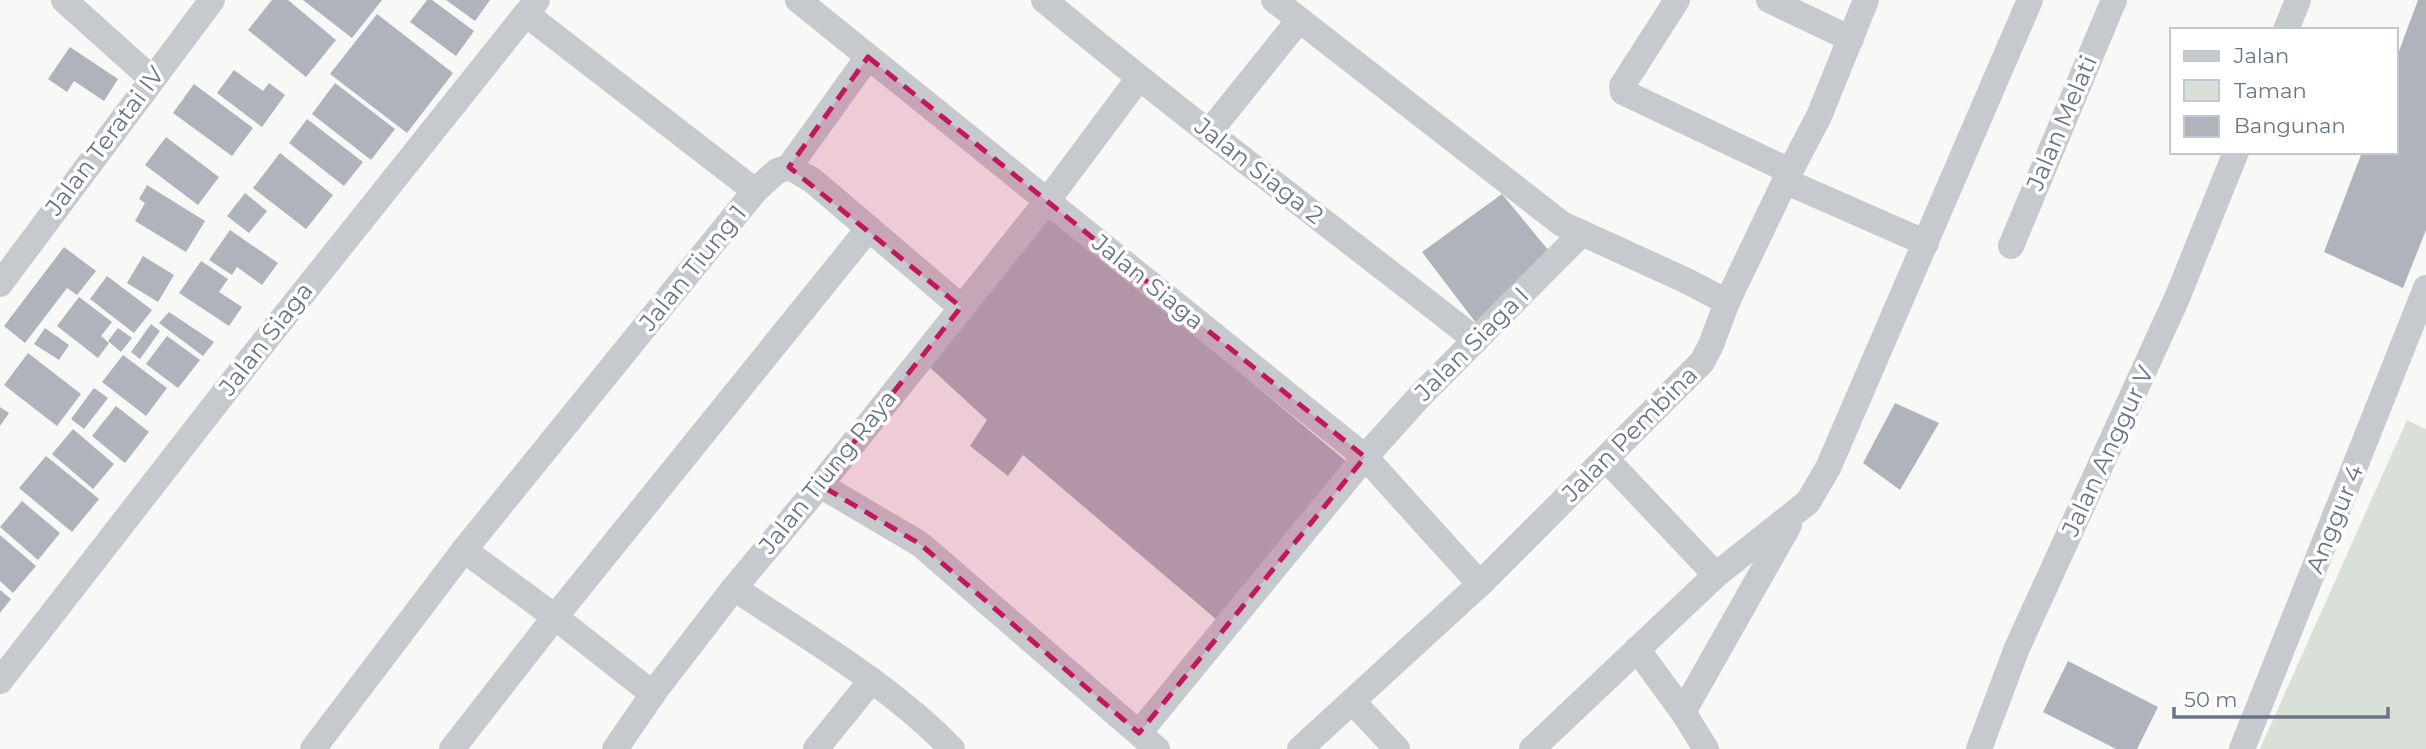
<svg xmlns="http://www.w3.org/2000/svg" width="2426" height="749" font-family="Montserrat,sans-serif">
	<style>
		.green { fill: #d9e0d7 }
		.building { fill: #afb4bc }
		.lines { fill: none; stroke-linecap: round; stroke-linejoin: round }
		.street { stroke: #c6c9cd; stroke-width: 26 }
		.marked { fill: #c2185b; fill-opacity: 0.2; stroke: #c2185b; stroke-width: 5; stroke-dasharray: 14 9; stroke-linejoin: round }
		.labels { text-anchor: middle; stroke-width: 7; stroke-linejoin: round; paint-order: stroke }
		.street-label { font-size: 24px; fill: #687487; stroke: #fff }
	</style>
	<rect width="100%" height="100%" fill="#f8f9f6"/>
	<!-- green -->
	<polygon class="green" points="2407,420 2426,429 2426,749 2260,749"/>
	<!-- building -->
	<g class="building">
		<polygon points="272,0 288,0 336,40 306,77 248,30"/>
		<polygon points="303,0 382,0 352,38"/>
		<polygon points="427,0 432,0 474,31 456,56 410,22"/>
		<polygon points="446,0 490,0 475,21"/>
		<polygon points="2418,0 2426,0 2426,230 2403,288 2324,252 2362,152 2396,152 2396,59"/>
		<polygon points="377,14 453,73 407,133 330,74"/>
		<polygon points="70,47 118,79 104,101 74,81 67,92 48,79"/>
		<polygon points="234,70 263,91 269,83 285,95 262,127 217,93"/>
		<polygon points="335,83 395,129 371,160 312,114"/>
		<polygon points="194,84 253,128 232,156 173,113"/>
		<polygon points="307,119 363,162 344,186 289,143"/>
		<polygon points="166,137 219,177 198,205 145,165"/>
		<polygon points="280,153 333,195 306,229 253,188"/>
		<polygon points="147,185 205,221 186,252 135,221 145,203 139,199"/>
		<polygon points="245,193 267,211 249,233 227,216"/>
		<polygon points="1502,194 1554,257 1476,323 1422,252"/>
		<polygon points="1047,212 1346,461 1217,620 1023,455 1008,476 970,446 987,420 925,363"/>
		<polygon points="230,230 278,263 262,285 237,267 232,275 209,260"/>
		<polygon points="64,247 96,271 77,295 67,288 25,343 4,326"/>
		<polygon points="143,256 174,275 158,302 127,283"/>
		<polygon points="201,261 228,279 219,292 242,307 229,326 179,293"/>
		<polygon points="107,276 152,310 134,333 90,299"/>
		<polygon points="79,297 112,322 101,336 109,343 98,358 57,326"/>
		<polygon points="169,312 214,342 203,356 159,323"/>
		<polygon points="151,324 160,331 140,359 131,352"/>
		<polygon points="45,328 69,345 59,360 34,344"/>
		<polygon points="118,328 132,338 121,352 108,341"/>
		<polygon points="167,336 200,360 178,388 146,364"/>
		<polygon points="28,353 81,394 57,426 4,385"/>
		<polygon points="123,355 167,388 146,416 102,382"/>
		<polygon points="94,388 108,398 84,429 71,419"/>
		<polygon points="1895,403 1939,423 1900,490 1863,463"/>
		<polygon points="116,406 149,432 125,463 92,436"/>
		<polygon points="0,407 9,413 0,426"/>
		<polygon points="73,429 114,464 93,489 52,454"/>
		<polygon points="46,456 99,499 72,532 19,488"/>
		<polygon points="22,501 60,533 38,560 0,527"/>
		<polygon points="0,535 36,566 13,593 0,581"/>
		<polygon points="0,590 11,599 0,613"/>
		<polygon points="2068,661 2158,707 2137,749 2116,749 2043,712"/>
	</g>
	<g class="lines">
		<!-- street -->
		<g class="street">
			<polyline points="64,0 152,79"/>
			<polyline points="798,0 1365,457 1480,584"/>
			<path d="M1044,0C1185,117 1332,227 1476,340"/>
			<polyline points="1274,0 1562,224 1687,281 1727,302"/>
			<polyline points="1677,0 1622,86 1623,92 1790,171"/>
			<polyline points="1769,0 1851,39"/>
			<polyline points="526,14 755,191"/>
			<polyline points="2286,30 2298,0"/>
			<polyline points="1210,131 1299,20"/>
			<polyline points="789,167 868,57"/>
			<polyline points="1785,181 1926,243"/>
			<polyline points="2011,246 2114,0"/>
			<polyline points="0,284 212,0"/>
			<polyline points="1606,459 1716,575"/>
			<polyline points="820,485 920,544 1157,749"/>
			<polyline points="464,550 555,617 653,694"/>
			<path d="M734,588C808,638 889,684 952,749"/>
			<polyline points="1637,649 1683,712 1706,749"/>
			<polyline points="0,681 256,352 537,0"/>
			<polyline points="1353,702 1397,749"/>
			<polyline points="1683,712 1789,525"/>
			<polyline points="1139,733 1365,457 1420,396 1582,233"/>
			<polyline points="313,749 464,550 755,191 777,171 789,167 812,180 961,307"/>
			<polyline points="452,749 555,617 869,228"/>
			<polyline points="615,749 657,688 734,588 820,485 1048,200 1139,78"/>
			<polyline points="816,749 871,681"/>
			<polyline points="1300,749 1480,584 1702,362 1711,345 1727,302 1785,181 1819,116 1866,0"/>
			<polyline points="1532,749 1716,575 1808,502 1828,468 2030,0"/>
			<polyline points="1979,749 2017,648 2177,298 2236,152"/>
			<polyline points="2242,749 2426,288"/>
		</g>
	</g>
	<!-- marked area -->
	<path class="marked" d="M868,57L1365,457L1139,733L920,544L820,485L961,307L789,167Z"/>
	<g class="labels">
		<!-- street labels -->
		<g class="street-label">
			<text transform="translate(2062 123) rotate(-67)" y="8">Jalan Melati</text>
			<text transform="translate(105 141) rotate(-53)" y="8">Jalan Teratai IV</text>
			<text transform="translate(1259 171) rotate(38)" y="8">Jalan Siaga 2</text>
			<text transform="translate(693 268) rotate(-51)" y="8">Jalan Tiung 1</text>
			<text transform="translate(1148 282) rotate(39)" y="8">Jalan Siaga</text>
			<text transform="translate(266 339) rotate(-52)" y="8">Jalan Siaga</text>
			<text transform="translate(1472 344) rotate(-45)" y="8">Jalan Siaga I</text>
			<text transform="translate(1630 434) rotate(-45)" y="8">Jalan Pembina</text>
			<text transform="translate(2108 451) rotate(-65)" y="8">Jalan Anggur V</text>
			<text transform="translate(828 472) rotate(-51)" y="8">Jalan Tiung Raya</text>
			<text transform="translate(2335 519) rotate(-68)" y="8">Anggur 4</text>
		</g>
	</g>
	<!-- legend -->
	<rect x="2170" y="28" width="228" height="126" fill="#ffffff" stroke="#c3c7cf" stroke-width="2"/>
	<rect x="2184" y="51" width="35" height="10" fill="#c6c9cd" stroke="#c3c7cf" stroke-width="2"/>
	<text x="2234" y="63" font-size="21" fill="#687487">Jalan</text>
	<rect x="2184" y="80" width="35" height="21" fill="#d9e0d7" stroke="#c3c7cf" stroke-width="2"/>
	<text x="2234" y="98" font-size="21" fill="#687487">Taman</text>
	<rect x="2184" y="116" width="35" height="21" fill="#afb4bc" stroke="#c3c7cf" stroke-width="2"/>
	<text x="2234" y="133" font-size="21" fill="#687487">Bangunan</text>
	<!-- scale -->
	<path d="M2174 707v10h214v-10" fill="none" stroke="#687487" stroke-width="3.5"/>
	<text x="2184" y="707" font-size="21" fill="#687487" stroke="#ffffff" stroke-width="5" paint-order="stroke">50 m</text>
</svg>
